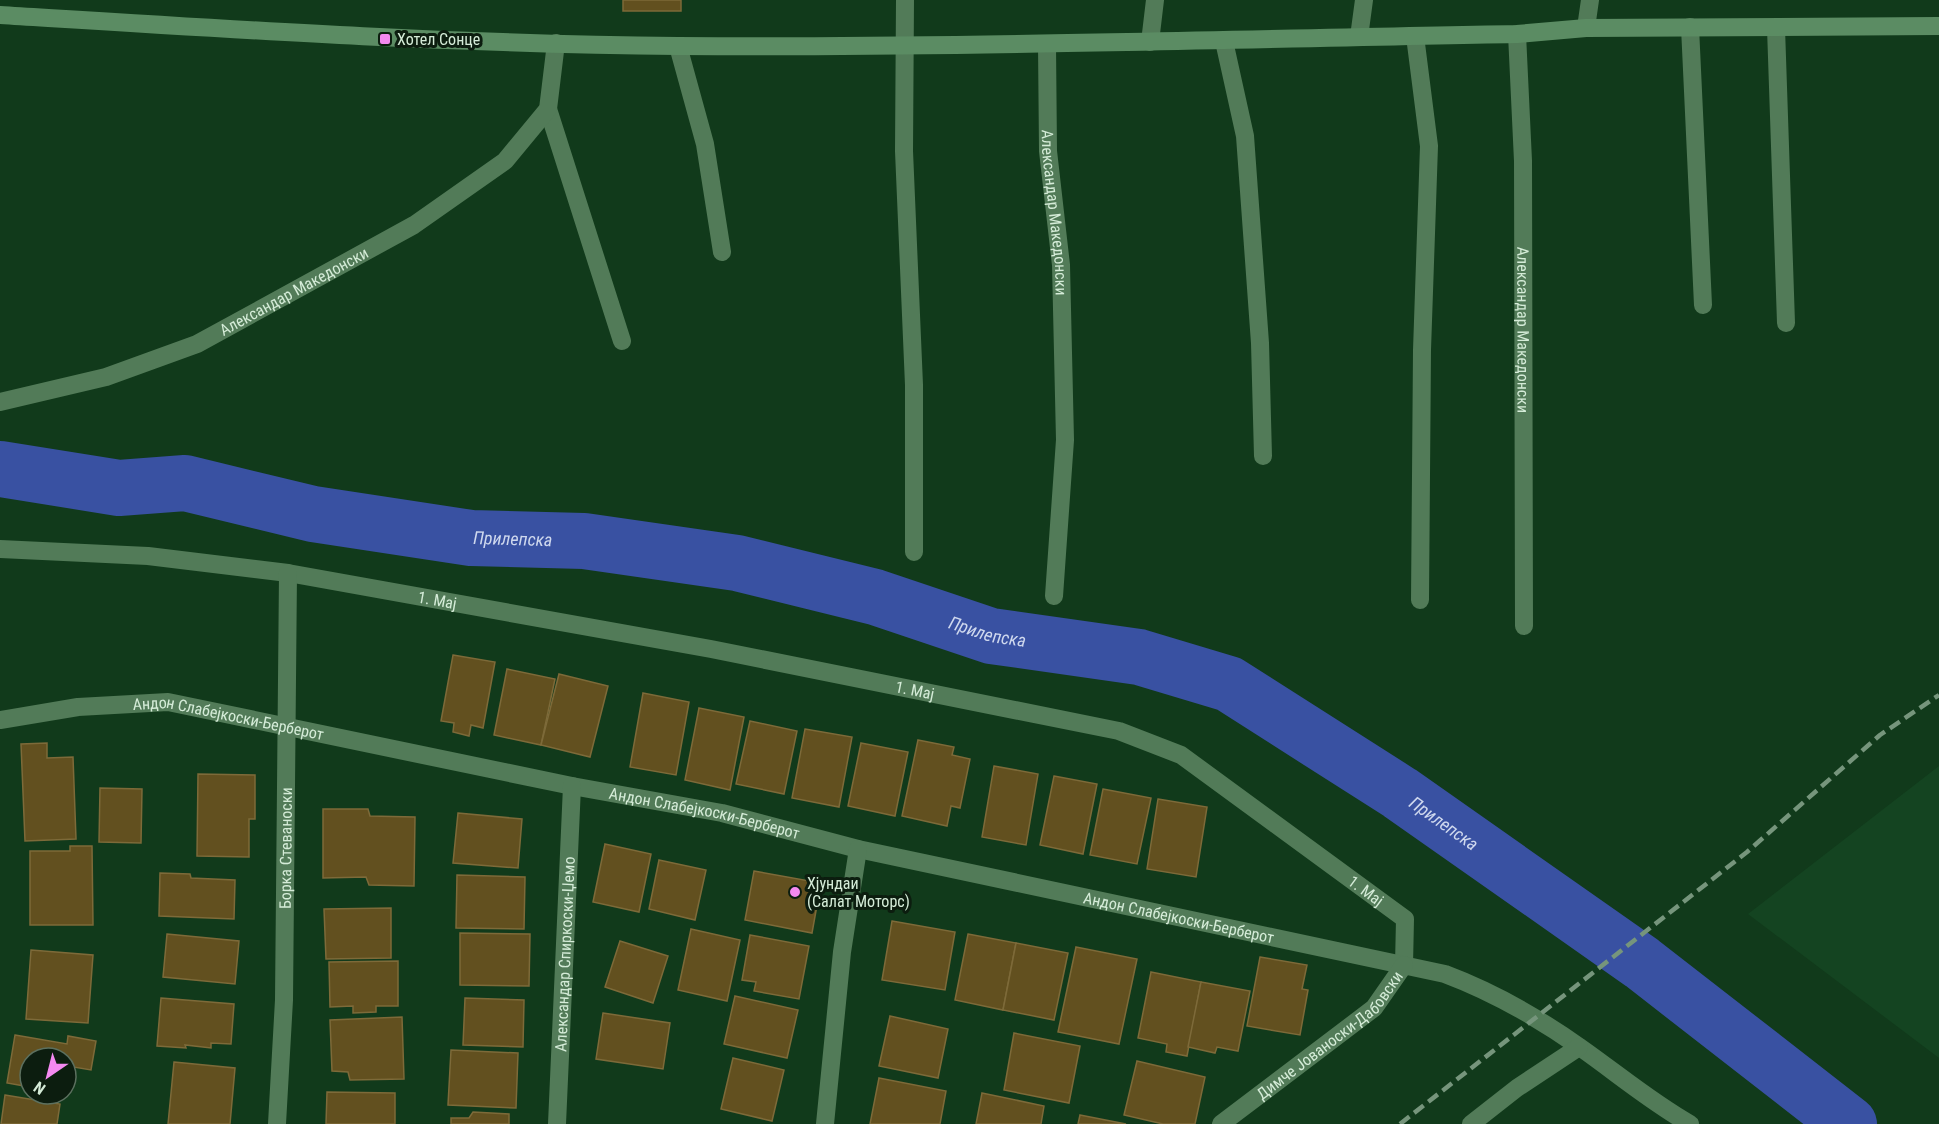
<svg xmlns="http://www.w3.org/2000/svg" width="1939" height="1124" font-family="'Roboto Condensed',sans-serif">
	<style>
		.built { fill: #144421 }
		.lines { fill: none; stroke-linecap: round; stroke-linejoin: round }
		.river { stroke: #3951a2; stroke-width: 56 }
		.building { fill: #62501f; stroke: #7d6a39; stroke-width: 1.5 }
		.street { stroke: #527b58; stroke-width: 18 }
		.secondary { stroke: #5b8c63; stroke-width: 18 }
		.rail { stroke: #76957c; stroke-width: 4.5; stroke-dasharray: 12 6; stroke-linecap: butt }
		.poi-dot { fill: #f489f0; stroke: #0c1d0f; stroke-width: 2 }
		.labels { text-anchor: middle; stroke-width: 6; stroke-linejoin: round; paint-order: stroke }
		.poi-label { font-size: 16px; fill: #d5ecd8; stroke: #0c1d0f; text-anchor: start }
		.street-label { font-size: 16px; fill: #d5ecd8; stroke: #0c1d0f }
		.water-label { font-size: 18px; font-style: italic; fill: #cfd8ee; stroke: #0c1d0f }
	</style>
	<rect width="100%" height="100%" fill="#113a1b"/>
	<!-- built -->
	<polygon class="built" points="1939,766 1939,1058 1748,914"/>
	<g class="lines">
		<!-- river -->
		<path class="river" id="s1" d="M0,469L119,488L185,483L313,514L471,538L584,541L737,563L875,597L991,636L1139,657L1229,684L1400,793L1642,963L1849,1124"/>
	</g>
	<!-- building -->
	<g class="building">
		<rect x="623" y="0" width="58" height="11"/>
		<polygon points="453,655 495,662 483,728 471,725 469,736 453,732 454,723 441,721"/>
		<polygon points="507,669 555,679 541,745 494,735"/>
		<polygon points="559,674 608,686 590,757 541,745"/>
		<polygon points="643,693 689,702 676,775 630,767"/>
		<polygon points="699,708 744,717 730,790 685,780"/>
		<polygon points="750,721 797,731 784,794 736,784"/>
		<polygon points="805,729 852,737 839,807 792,798"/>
		<polygon points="918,740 954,747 952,755 970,759 960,808 951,806 947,826 902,816"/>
		<polygon points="47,743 47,758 73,757 76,839 25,841 21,744"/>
		<polygon points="861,743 908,752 895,816 848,806"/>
		<polygon points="994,766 1038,774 1026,845 982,837"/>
		<polygon points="198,774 255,775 255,819 249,819 249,857 197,856"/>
		<polygon points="1054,776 1097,784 1083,854 1040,845"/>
		<polygon points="100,788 142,789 141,843 99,842"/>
		<polygon points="1103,789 1151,798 1137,864 1090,855"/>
		<polygon points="1158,799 1207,807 1196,877 1147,869"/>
		<polygon points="323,809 368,809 370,816 415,817 414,886 369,885 366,877 323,878"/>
		<polygon points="458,813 522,819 518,868 453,863"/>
		<polygon points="605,844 651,854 639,912 593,902"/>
		<polygon points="70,846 92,846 93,925 30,925 30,851 70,851"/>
		<polygon points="659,860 706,870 695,920 649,909"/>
		<polygon points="754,871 821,883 812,933 745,920"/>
		<polygon points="160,873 190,874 191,878 235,880 234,919 159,916"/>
		<polygon points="457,875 525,877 524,929 456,928"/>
		<polygon points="391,908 391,958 326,959 324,909"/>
		<polygon points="892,921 955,932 945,990 882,980"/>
		<polygon points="691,929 740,940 727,1001 678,990"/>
		<polygon points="460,933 530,934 529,986 460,985"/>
		<polygon points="167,934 239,941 235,984 163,977"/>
		<polygon points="968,934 1016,943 1003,1010 955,1000"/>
		<polygon points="750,935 809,946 799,999 754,991 756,982 742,980"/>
		<polygon points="620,941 668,956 653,1003 605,987"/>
		<polygon points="1016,943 1068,953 1054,1020 1003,1010"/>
		<polygon points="1076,947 1137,959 1119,1044 1058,1032"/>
		<polygon points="31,950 93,955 88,1023 26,1019"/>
		<polygon points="1260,957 1307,965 1302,989 1308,990 1300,1035 1247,1026"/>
		<polygon points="398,961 398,1006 376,1006 376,1012 353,1013 353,1006 330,1007 329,962"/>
		<polygon points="1151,972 1201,982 1187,1056 1166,1052 1167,1044 1138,1038"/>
		<polygon points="1201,982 1250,991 1238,1051 1217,1047 1215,1053 1188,1047"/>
		<polygon points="735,996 798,1010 787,1058 724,1044"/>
		<polygon points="161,998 234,1004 231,1044 211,1043 211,1048 185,1045 186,1048 157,1046"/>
		<polygon points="465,998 524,1000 523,1047 463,1045"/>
		<polygon points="603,1013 670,1023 663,1069 596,1059"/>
		<polygon points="890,1016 948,1029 938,1078 879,1066"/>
		<polygon points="402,1017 404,1079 350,1080 348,1072 332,1071 330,1020"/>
		<polygon points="1014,1033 1080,1046 1069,1103 1004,1090"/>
		<polygon points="15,1035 67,1044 68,1036 96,1041 91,1070 68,1066 66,1079 66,1058 30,1058 30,1087 7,1083"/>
		<polygon points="451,1050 518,1053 516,1108 448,1105"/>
		<polygon points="733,1058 784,1070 772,1121 721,1109"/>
		<polygon points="1137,1061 1205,1077 1195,1124 1163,1124 1124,1115"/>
		<polygon points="174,1062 235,1068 230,1124 168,1124"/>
		<polygon points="879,1078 946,1091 940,1124 870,1124"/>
		<polygon points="327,1092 395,1093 395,1124 326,1124"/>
		<polygon points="982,1093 1044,1106 1041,1124 976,1124"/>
		<polygon points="5,1095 60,1104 57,1124 1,1124"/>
		<polygon points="473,1112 509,1114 509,1124 451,1124 451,1118 469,1118"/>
		<polygon points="1080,1115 1126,1124 1078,1124"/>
	</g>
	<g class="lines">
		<!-- street -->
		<g class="street">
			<polyline points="905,0 904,151 914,385 914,552"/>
			<polyline points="1690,27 1703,305"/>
			<polyline points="1586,28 1590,0"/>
			<polyline points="1776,28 1786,323"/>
			<path id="s2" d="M1517,34L1523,161L1524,626"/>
			<polyline points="1415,36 1429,146 1422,350 1420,600"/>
			<polyline points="1359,37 1364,0"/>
			<polyline points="1224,41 1245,136 1260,343 1263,456"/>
			<polyline points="1150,42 1155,0"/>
			<path id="s3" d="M1047,45L1048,151L1061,265L1065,440L1054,596"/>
			<polyline points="678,46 705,144 722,252"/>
			<polyline points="548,109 622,341"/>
			<path id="s4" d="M0,402L106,377L197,344L414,225L505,161L548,109L556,43"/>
			<path id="s5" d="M0,549L148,556L288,573L711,649L1119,731L1181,755L1405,919L1404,965"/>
			<path id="s6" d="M0,720L78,707L168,702L572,786L722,813L858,849L1445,974C1493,992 1540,1019 1581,1048C1618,1074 1651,1102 1690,1124"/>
			<path id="s7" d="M277,1124L284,1000L288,573"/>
			<path id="s8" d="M557,1124L572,786"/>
			<polyline points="825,1124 842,952 858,849"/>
			<path id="s9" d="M1221,1124L1374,1008L1404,965"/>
			<polyline points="1471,1124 1517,1088 1579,1047"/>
		</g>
		<!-- secondary -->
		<path class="secondary" d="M0,15C226,29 452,44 678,46C958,48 1237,39 1517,34L1586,28L1939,26"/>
		<!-- rail -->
		<polyline class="rail" points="1400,1124 1747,852 1880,735 1939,695"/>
	</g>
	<!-- markers -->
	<g class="poi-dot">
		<rect x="379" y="33" width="12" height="12" rx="3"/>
		<circle cx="795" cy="892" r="6"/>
	</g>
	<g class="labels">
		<!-- poi labels -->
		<g class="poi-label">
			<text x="397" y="45">Хотел Сонце</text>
			<text x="807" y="889">Хјундаи<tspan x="807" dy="18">(Салат Моторс)</tspan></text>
		</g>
		<!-- street labels -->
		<g class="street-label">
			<text dy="6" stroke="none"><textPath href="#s3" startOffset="168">Александар Македонски</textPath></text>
			<text dy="6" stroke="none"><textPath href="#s4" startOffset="316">Александар Македонски</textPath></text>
			<text dy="6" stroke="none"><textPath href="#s2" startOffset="296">Александар Македонски</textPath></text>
			<text dy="6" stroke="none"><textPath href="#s5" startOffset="441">1. Мај</textPath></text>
			<text dy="6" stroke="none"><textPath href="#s5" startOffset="927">1. Мај</textPath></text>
			<text dy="6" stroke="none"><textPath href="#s6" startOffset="231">Андон Слабејкоски-Берберот</textPath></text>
			<text dy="6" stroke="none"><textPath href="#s6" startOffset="717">Андон Слабејкоски-Берберот</textPath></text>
			<text dy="6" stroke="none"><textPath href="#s7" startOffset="276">Борка Стеваноски</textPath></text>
			<text dy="6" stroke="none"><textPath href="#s5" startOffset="1431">1. Мај</textPath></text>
			<text dy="6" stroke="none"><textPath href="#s6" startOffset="1203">Андон Слабејкоски-Берберот</textPath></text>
			<text dy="6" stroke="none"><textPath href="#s8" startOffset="170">Александар Спиркоски-Џемо</textPath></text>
			<text dy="6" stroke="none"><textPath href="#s9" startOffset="141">Димче Јованоски-Дабовски</textPath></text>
		</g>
		<!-- water labels -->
		<g class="water-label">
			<text dy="6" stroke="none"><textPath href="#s1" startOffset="520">Прилепска</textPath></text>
			<text dy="6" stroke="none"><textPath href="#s1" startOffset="1006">Прилепска</textPath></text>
			<text dy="6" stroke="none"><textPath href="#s1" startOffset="1510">Прилепска</textPath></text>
		</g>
	</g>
	<!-- north arrow -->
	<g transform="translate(48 1076) rotate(215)"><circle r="28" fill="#0c1d0f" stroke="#5c705f" stroke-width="1.5"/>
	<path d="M0-4.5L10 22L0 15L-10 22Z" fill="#f489f0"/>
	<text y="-9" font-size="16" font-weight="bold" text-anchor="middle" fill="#d5ecd8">N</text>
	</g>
</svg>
